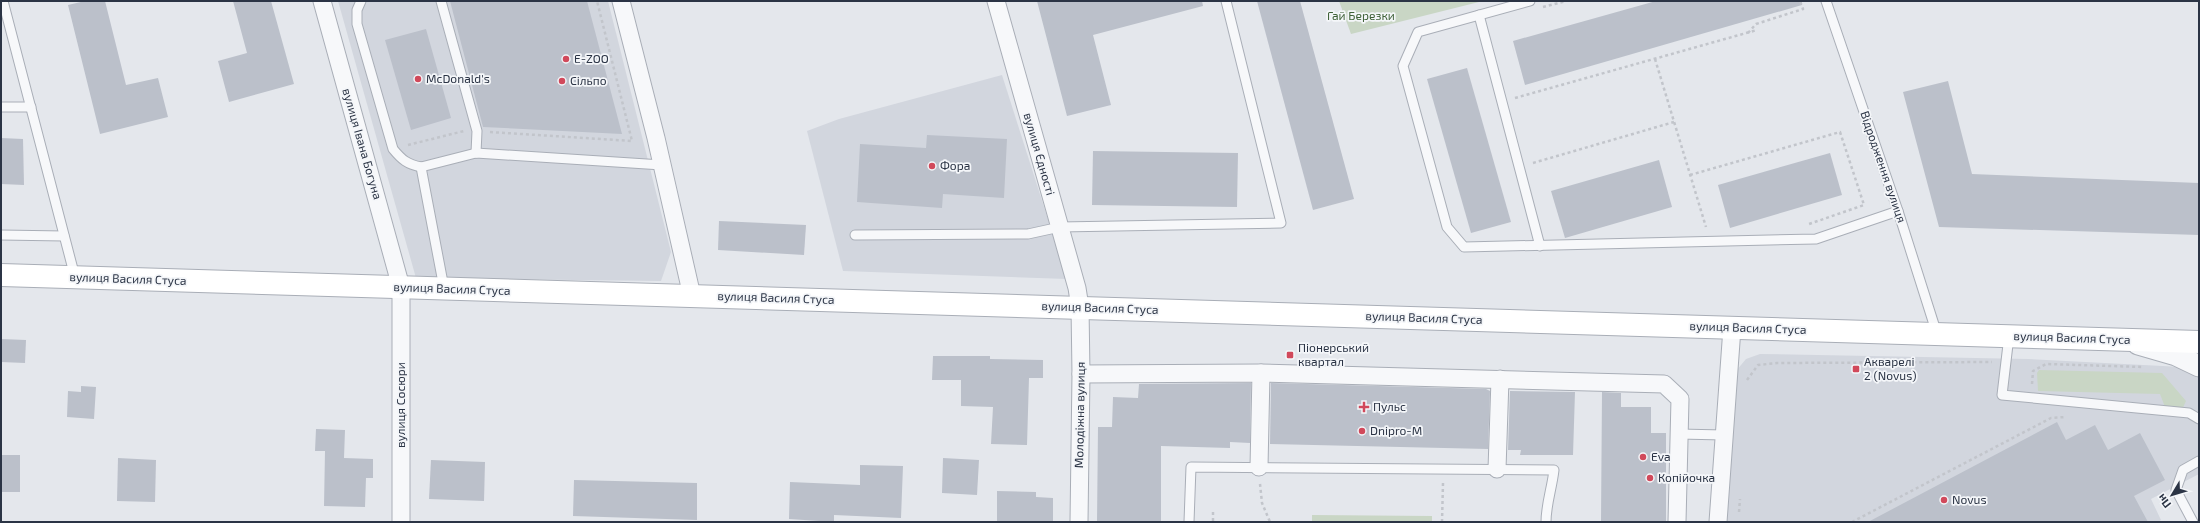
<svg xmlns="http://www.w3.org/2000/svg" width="2200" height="523" font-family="'Exo 2',sans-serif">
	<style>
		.built { fill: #d2d6de }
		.green { fill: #c9d6c5 }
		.building { fill: #bbc0ca }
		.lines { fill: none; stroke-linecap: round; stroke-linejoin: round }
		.service-casing { stroke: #a9aeb7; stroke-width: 11 }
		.minor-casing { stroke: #a9aeb7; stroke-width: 19 }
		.tertiary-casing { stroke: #a9aeb7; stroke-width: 23 }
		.secondary-casing { stroke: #a9aeb7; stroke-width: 24 }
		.path { stroke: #c2c5cb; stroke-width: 2.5; stroke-dasharray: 3 3; stroke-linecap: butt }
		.service { stroke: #f7f8fa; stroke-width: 9 }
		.minor { stroke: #f7f8fa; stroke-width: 17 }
		.tertiary { stroke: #f7f8fa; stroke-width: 21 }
		.secondary { stroke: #fff; stroke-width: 22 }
		.poi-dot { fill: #d1495b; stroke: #f4f6f9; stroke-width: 1.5 }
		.labels { text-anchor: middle; stroke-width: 3.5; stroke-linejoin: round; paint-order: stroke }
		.park-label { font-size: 12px; fill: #3f6138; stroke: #f4f6f9 }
		.poi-label { font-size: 12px; fill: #2b3445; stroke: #f4f6f9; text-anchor: start }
		.street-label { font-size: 12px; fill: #2b3445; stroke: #f4f6f9 }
	</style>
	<rect width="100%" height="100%" fill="#e4e7ec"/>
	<!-- built -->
	<g class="built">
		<polygon points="338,1 608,1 671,252 661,281 416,278"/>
		<polygon points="1002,75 1067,279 843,271 807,131 839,119"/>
		<polygon points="1760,354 2028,359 2182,367 2199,373 2199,474 2151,499 2161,520 2158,522 1725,522 1736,371 1746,359"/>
	</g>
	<!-- green -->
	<g class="green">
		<polygon points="1339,1 1483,1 1351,34"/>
		<polygon points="2039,370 2162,373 2186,401 2180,414 2165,407 2160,394 2038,391 2037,373"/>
		<polygon points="1312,515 1432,516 1432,522 1312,522"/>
	</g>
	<!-- building -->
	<g class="building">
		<polygon points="85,1 105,1 126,85 158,78 168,117 100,134 68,5"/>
		<polygon points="233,1 271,1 294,84 229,102 218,61 247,53"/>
		<polygon points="450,1 587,1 622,134 483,127"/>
		<polygon points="1037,1 1202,1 1203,6 1093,35 1111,105 1067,116"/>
		<polygon points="1257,1 1300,1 1354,199 1313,210"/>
		<polygon points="1656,1 1802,1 1802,5 1525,85 1513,41"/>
		<polygon points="426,29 451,118 411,130 385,40"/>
		<polygon points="1467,68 1511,222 1471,233 1427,79"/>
		<polygon points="1948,81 1972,174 2199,183 2199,235 1939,227 1903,92"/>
		<polygon points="927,135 1007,139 1004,198 943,194 942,208 857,202 860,144 926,148"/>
		<polygon points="1,138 23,139 24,185 1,184"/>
		<polygon points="1093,151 1238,153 1237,207 1092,205"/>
		<polygon points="1830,153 1842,195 1730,228 1718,185"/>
		<polygon points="1659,160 1672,207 1565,238 1551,191"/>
		<polygon points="719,221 806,225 804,255 718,250"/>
		<polygon points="1,339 26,340 25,363 1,362"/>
		<polygon points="933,356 990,356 990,359 1043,360 1043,378 1029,378 1027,445 991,444 993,407 961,406 961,380 932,380"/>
		<polygon points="1251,383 1250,443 1230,442 1230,448 1161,446 1161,522 1097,522 1098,427 1112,427 1113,397 1138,398 1139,384"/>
		<polygon points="1271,383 1486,389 1490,391 1488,449 1270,444"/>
		<polygon points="81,386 96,387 94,419 67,417 68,391 81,392"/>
		<polygon points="1510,391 1575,392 1573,455 1520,455 1521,450 1508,450"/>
		<polygon points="1602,392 1621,393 1621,407 1651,407 1651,433 1666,433 1666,522 1601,522"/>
		<polygon points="2057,422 2066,440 2095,425 2108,450 2140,433 2165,480 2134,496 2148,522 1868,522"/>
		<polygon points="316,429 345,430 344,458 373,459 373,478 366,478 365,507 324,506 325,451 315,451"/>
		<rect x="1" y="455" width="19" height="37"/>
		<polygon points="118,458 156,460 155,502 117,501"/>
		<polygon points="943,458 979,460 977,495 942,493"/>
		<polygon points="431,460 485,462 484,501 429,499"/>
		<polygon points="860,465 903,466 901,518 834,515 834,522 789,519 790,482 860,485"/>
		<polygon points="574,480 697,483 697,520 573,516"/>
		<polygon points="997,491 1036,492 1036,497 1053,498 1053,522 997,522"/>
	</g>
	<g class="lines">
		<defs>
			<g id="service">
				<polyline points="3,1 75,277"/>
				<path d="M361,1L357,10V24L393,149C402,160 407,164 421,167"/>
				<polyline points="441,1 477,131 476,153"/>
				<polyline points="1530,1 1418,32 1403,66 1447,227 1464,247 1816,239 1898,211"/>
				<polyline points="1826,1 1898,211 1937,334"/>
				<polyline points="1479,15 1540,246"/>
				<polyline points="1,107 31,107"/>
				<polyline points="1,235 64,236"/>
				<polyline points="855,235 1028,234 1060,227 1281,223 1226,1"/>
				<polyline points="444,288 421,167 476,153 662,165"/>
				<polyline points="2009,336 2002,395 2189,413 2199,419"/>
				<polyline points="1679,434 1724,435"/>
				<path d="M1189,522L1191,467L1554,470C1552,488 1546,504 1546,522"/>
				<polyline points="2193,522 2176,490 2183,470 2199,461"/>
			</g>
			<g id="minor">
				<polyline points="322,1 401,287 401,522"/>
				<polyline points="621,1 656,138 692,296"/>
				<polyline points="996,1 1077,288 1080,307 1081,374 1079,522"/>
				<polyline points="1081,374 1261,373 1664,384 1680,399 1677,522"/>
				<polyline points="1259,467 1261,373"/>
				<polyline points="1497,469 1500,379"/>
				<polyline points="1718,522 1732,328"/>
			</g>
			<polyline id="tertiary" points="2138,344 2176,355 2199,366"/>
			<polyline id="secondary" points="1,275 2199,342"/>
		</defs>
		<!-- service casing -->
		<use href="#service" class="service-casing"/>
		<!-- minor casing -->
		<use href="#minor" class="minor-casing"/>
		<!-- tertiary casing -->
		<use href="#tertiary" class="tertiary-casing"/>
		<!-- secondary casing -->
		<use href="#secondary" class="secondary-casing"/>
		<!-- path -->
		<g class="path">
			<polyline points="1543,7 1566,1"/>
			<polyline points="1748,33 1756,24 1803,9 1800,1"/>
			<polyline points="1655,59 1706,227"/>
			<polyline points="1515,98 1757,30"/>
			<polyline points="490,132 632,141 597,1"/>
			<polyline points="408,145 464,131"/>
			<polyline points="1533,163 1674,122"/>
			<polyline points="1690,175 1840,132 1864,205 1809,224"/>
			<polyline points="1747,380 1758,365 1777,363 1992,362"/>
			<polyline points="2032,384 2033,371 2046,364 2143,367"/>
			<polyline points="1260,484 1262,503 1270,522"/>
			<polyline points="1213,512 1213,522"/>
			<polyline points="1739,512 1740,499"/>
			<polyline points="1442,522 1443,483"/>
			<polyline points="1852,522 2051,418 2066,417"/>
		</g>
		<!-- service -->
		<use href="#service" class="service"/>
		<!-- minor -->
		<use href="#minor" class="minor"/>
		<!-- tertiary -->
		<use href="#tertiary" class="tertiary"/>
		<!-- secondary -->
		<use href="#secondary" class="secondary"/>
	</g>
	<!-- markers -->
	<g class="poi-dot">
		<circle cx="566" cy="59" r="4"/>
		<circle cx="418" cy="79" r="4"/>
		<circle cx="562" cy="81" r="4"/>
		<circle cx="932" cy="166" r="4"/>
		<rect x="1286" y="351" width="8" height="8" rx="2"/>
		<rect x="1852" y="365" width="8" height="8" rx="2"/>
		<path d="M1362 401h4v4h4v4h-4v4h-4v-4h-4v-4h4z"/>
		<circle cx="1362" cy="431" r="4"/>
		<circle cx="1643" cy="457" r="4"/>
		<circle cx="1650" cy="478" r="4"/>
		<circle cx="1944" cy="500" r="4"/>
	</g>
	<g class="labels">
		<!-- park labels -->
		<g class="park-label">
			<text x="1361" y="20">Гай Березки</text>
		</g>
		<!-- poi labels -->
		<g class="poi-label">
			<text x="574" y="63">E-ZOO</text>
			<text x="426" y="83">McDonald's</text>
			<text x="570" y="85">Сільпо</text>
			<text x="940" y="170">Фора</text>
			<text x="1298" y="352">Піонерський<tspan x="1298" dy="14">квартал</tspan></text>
			<text x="1864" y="366">Акварелі<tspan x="1864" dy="14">2 (Novus)</tspan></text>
			<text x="1373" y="411">Пульс</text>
			<text x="1370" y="435">Dnipro-M</text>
			<text x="1651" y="461">Eva</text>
			<text x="1658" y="482">Копійочка</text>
			<text x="1952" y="504">Novus</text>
		</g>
		<!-- street labels -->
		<g class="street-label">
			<text transform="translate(362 144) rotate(74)" y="4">вулиця Івана Богуна</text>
			<text transform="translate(1039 154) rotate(74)" y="4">вулиця Єдності</text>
			<text transform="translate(1883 167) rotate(71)" y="4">Відродження вулиця</text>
			<text transform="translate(128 279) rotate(2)" y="4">вулиця Василя Стуса</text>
			<text transform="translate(452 289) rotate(2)" y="4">вулиця Василя Стуса</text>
			<text transform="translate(776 298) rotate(2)" y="4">вулиця Василя Стуса</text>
			<text transform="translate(1100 308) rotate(2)" y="4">вулиця Василя Стуса</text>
			<text transform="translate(1424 318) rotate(2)" y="4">вулиця Василя Стуса</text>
			<text transform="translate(1748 328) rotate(2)" y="4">вулиця Василя Стуса</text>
			<text transform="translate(2072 338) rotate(2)" y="4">вулиця Василя Стуса</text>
			<text transform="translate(401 405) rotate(-90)" y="4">вулиця Сосюри</text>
			<text transform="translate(1080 415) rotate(-89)" y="4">Молодіжна вулиця</text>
		</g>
	</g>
	<!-- border -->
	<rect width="2200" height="523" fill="none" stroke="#2b3445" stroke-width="4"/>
	<!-- north arrow -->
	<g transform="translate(2172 495) rotate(232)" stroke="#f4f6f9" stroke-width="3" paint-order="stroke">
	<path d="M0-3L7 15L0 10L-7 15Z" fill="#2b3445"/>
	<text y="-6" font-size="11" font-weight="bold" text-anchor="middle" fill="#2b3445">Пн</text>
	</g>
</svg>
